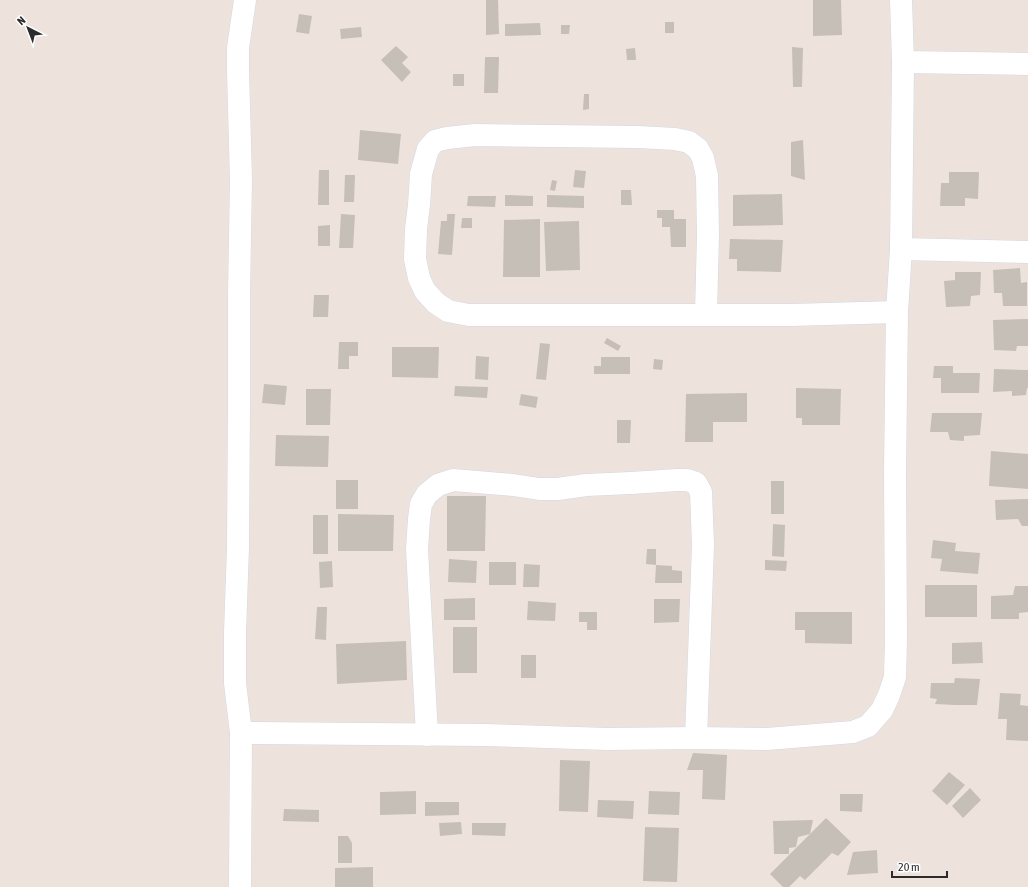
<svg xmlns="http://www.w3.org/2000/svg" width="1028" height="887" font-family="'Asap Condensed',sans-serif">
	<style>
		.building { fill: #c6bfb8 }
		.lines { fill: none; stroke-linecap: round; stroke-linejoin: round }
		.minor-casing { stroke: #d2d8e4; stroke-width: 23 }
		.minor { stroke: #fff; stroke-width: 22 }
	</style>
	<rect width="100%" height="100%" fill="#ede3dc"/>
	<!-- building -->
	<g class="building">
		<polygon points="486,0 498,0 499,34 486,35"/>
		<polygon points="813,0 841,0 842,35 813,36"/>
		<polygon points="299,14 312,16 309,34 296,32"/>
		<rect x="665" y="22" width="9" height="11"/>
		<polygon points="540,23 541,35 505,36 505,24"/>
		<polygon points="561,25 570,25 569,34 561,34"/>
		<polygon points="361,27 362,37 341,39 340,29"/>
		<polygon points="396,46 408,57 402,63 411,72 402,82 381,60"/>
		<polygon points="792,47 803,48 802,87 793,87"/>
		<polygon points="635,48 636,60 627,60 626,49"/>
		<polygon points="485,57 499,57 498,93 484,93"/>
		<rect x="453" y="74" width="11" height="12"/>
		<polygon points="584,94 589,94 589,109 583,110"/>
		<polygon points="360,130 401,134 398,164 358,160"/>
		<polygon points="803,140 805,180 791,176 791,142"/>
		<polygon points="319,170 329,170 329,205 318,205"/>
		<polygon points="575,170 586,171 584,188 573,187"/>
		<polygon points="949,172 979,172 978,199 965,198 965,206 940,206 941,183 949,183"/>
		<polygon points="345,175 355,175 354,202 344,202"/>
		<polygon points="552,180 557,181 555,191 550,190"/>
		<polygon points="621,190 631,190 632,205 621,205"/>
		<polygon points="782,194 783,225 733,226 733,195"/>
		<polygon points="505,195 533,196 533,206 505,206"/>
		<polygon points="547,195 584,196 584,208 547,207"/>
		<polygon points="468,196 496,196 495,207 467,206"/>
		<polygon points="657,210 674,210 674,219 686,219 686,247 671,247 670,227 662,227 662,218 657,218"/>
		<polygon points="341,214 355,215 353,248 339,248"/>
		<polygon points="447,214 455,214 452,255 438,254 441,221 447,221"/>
		<polygon points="462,218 472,218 472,228 461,228"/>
		<polygon points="540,219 540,277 503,277 504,220"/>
		<polygon points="579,221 580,270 546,271 544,222"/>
		<polygon points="330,225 330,246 318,246 318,226"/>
		<polygon points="730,239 783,240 781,272 737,271 737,259 729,259"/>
		<polygon points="1020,268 1021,283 1027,282 1027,306 1003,306 1002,293 994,293 993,270"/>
		<polygon points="955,272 981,272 980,295 971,296 970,306 946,307 944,281 955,280"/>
		<polygon points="314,295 329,295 328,317 313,317"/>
		<polygon points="1028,319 1028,346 1017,346 1016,351 994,350 993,320"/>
		<polygon points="607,338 621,346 618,351 604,343"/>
		<polygon points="339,342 358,342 358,356 349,356 349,369 338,369"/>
		<polygon points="540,343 550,344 546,380 536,379"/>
		<polygon points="392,347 439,347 438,378 392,377"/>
		<polygon points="476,356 489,357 488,380 475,379"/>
		<polygon points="601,357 630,357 630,374 594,374 594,366 601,366"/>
		<polygon points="654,359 663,360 662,370 653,369"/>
		<polygon points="934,366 953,366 953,373 980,373 979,393 941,393 941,378 933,378"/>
		<polygon points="994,369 1028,370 1028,388 1027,388 1026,395 1012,396 1012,391 993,392"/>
		<polygon points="264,384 287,386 285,405 262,403"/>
		<polygon points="455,386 488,387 487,398 454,396"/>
		<polygon points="796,388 841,389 840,425 802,425 802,418 796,418"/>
		<polygon points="306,389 331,389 330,425 306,425"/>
		<polygon points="747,393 747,422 713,422 713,442 685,442 686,394"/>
		<polygon points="521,394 538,397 536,408 519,405"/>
		<polygon points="932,413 982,413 980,435 964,436 964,441 950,440 948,432 930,432"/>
		<polygon points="617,420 631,420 630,443 617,443"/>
		<polygon points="276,435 329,436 328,467 275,466"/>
		<polygon points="991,451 1028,454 1028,489 989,486"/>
		<rect x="336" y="480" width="22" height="29"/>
		<rect x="771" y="481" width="13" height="33"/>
		<polygon points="447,496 486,496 485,551 447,551"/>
		<polygon points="1028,499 1028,526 1022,526 1018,519 996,520 995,500"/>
		<polygon points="338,514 394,515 393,551 338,551"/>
		<rect x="313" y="515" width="15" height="39"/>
		<polygon points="773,524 785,525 784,557 772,556"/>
		<polygon points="933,540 956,543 955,551 980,553 978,574 940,571 942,559 931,558"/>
		<polygon points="647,549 656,549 656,565 646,564"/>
		<polygon points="449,559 477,561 476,583 448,582"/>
		<polygon points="765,560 787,561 786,571 765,570"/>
		<polygon points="332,561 333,587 320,588 319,562"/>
		<rect x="489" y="562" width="27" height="23"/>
		<polygon points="524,564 540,565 539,587 523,587"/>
		<polygon points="656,565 672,566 672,570 682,571 682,583 655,583"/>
		<rect x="925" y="585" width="52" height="32"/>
		<polygon points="1015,586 1028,586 1028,612 1019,613 1019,619 991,619 991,596 1013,595"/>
		<polygon points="475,598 475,620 444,620 444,599"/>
		<polygon points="654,599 680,599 679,622 654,623"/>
		<polygon points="528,601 556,603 555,621 527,620"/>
		<polygon points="317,607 327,607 326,640 315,639"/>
		<polygon points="579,612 597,612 597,630 587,630 587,622 579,622"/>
		<polygon points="795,612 852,612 852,644 805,643 805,630 795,630"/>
		<rect x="453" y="627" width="24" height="46"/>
		<polygon points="406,641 407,680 337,684 336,644"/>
		<polygon points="982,642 983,663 952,664 952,643"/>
		<rect x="521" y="655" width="15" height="23"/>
		<polygon points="955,678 980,679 977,705 955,705 935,704 937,699 930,698 931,683 954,683"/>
		<polygon points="1000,693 1021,694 1020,705 1028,706 1028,741 1006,740 1007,719 998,719"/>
		<polygon points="693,753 727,755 725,800 702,799 703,770 687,770"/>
		<polygon points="560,760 590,761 588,812 559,811"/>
		<polygon points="949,772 965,785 947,805 932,791"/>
		<polygon points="970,788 981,800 963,818 952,806"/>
		<polygon points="416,791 416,814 380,815 380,792"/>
		<polygon points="649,791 680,792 679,815 648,814"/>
		<polygon points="840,794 863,794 862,812 840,811"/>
		<polygon points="598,800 634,801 633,819 597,817"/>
		<polygon points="425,802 459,802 459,815 425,816"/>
		<polygon points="284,809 319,810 319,822 283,821"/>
		<polygon points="826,818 851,842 838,856 832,853 805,880 800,876 789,887 783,887 770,874"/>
		<polygon points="813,820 810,834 798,837 796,847 789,848 789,854 774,854 773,821"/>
		<polygon points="461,822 462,834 440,836 439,823"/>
		<polygon points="472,823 506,823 505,836 472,835"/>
		<polygon points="645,827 679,828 677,882 643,881"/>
		<polygon points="338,836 348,836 352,843 352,863 338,863"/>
		<polygon points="877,850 878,873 847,875 853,852"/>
		<polygon points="373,867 373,887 335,887 335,868"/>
	</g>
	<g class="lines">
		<defs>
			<g id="minor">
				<polyline points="903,62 1028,64"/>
				<polyline points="901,249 1028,252"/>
				<polyline points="706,314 708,235 707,176 703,158 698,149 689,142 675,139 638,137 475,135 447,138 435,141 428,149 421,174 419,205 416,229 415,259 419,278 425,291 436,303 448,311 469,315 791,315 897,312"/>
				<polyline points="241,733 486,735 607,739 696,738 767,739 853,732 868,726 882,710 889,695 895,677 896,639 895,472 897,312 901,249 903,62 901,0"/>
				<polyline points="427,735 417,549 419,519 421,504 427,494 438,485 453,480 513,485 539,489 558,489 586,485 631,483 677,480 687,480 696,483 701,492 703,545 696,738"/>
				<polyline points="240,887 241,733 235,683 235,633 238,547 239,404 239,295 241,180 238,71 238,48 245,0"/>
			</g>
		</defs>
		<!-- minor casing -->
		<use href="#minor" class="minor-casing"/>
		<!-- minor -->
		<use href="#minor" class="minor"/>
	</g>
	<!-- north arrow -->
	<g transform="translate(28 28) rotate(318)" stroke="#ffffff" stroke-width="3" paint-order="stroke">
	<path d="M0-3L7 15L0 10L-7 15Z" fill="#2b2b2b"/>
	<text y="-6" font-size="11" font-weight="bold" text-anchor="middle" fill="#2b2b2b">N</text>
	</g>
	<!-- scale -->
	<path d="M892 871v6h55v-6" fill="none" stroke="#2b2b2b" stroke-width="2"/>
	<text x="898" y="871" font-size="12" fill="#2b2b2b" stroke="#ffffff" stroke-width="3" paint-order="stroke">20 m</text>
</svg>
